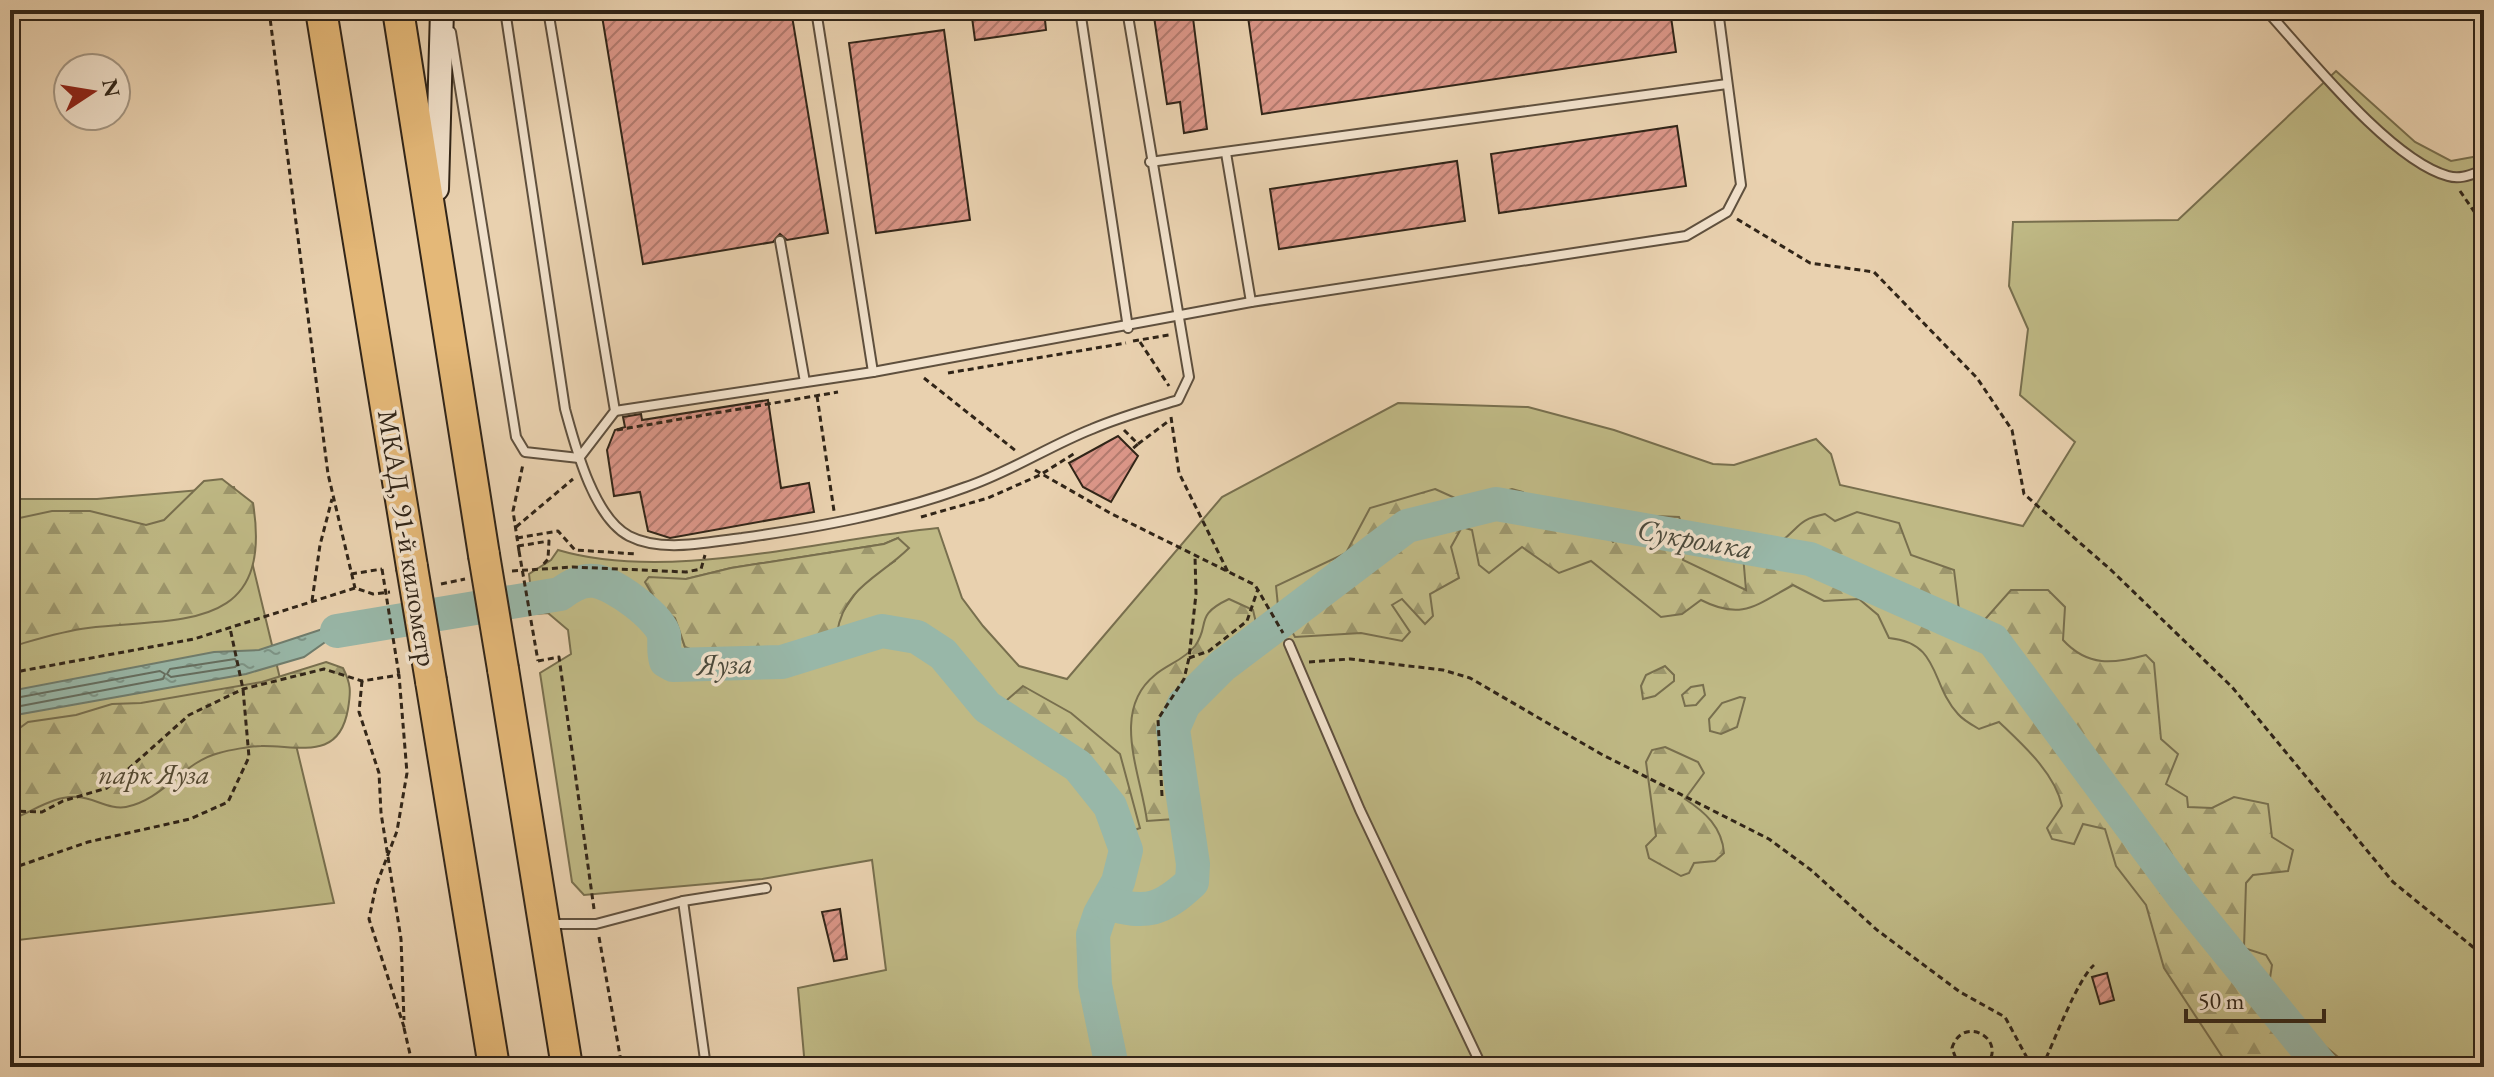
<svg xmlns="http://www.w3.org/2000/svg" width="2494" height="1077" font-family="'EB Garamond',serif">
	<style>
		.green { fill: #bfb985; stroke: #786f4e; stroke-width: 2; fill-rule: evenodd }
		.forest { fill: url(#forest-firs); stroke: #786f4e; stroke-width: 2 }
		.water { fill: url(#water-ripples); stroke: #6f7d6e; stroke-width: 2 }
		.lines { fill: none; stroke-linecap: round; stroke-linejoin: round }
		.shore { stroke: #646e60; stroke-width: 2 }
		.river { stroke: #98b7a8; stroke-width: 34 }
		.building { fill: url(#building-hatch); stroke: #312518; stroke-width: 2 }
		.lane-casing { stroke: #5f503e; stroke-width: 12 }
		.secondary-casing { stroke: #312518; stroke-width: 26 }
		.highway-casing { stroke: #312518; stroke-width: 34 }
		.path { stroke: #312518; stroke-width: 3; stroke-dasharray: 6 4; stroke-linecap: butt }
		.lane { stroke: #f1e1cb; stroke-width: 8 }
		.secondary { stroke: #f1e1cb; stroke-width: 22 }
		.highway { stroke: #e4b878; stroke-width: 30 }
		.highway-bridge-casing { stroke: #312518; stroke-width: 34; stroke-linecap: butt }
		.path-bridge { stroke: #312518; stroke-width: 3; stroke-dasharray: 6 4; stroke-linecap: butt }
		.highway-bridge { stroke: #e4b878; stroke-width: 30 }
		.labels { text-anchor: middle; stroke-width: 7; stroke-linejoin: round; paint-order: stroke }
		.street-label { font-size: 28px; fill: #312518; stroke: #f1e1cb }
		.park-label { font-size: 28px; font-style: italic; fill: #544a33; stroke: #f1e1cb }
		.water-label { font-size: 30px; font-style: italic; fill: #4b4a3c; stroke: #f1e1cb }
	</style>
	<defs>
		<pattern id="forest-firs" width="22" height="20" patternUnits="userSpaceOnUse" patternTransform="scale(2)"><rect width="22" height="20" fill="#bfb985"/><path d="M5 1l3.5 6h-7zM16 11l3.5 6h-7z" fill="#9c966c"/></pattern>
		<pattern id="water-ripples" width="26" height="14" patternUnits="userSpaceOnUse" patternTransform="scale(2)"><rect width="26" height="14" fill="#98b7a8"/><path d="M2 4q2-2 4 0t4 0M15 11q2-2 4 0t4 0" fill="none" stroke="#7d9588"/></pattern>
		<pattern id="building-hatch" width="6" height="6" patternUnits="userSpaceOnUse" patternTransform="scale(2)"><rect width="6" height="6" fill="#db9688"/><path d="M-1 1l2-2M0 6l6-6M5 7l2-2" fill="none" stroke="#b27a6e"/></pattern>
	</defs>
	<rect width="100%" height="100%" fill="#e9d1af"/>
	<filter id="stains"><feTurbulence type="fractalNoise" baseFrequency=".0025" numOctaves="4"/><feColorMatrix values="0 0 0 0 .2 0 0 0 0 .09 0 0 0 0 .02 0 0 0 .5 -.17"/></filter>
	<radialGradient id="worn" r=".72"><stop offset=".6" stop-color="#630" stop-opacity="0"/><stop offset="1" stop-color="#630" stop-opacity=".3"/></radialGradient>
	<!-- green -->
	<g class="green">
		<path d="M2336,71L2415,142L2451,161L2484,155V1067H805L798,988L886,970L872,860L762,879L584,895L572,882L540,673L571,654L568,630L548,613L534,614L529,574L551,560L558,550C669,583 822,539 938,528L962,598L983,626L1019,666L1067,679L1222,497L1398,403L1528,407L1614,430L1713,464L1734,465L1816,439L1831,454L1840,485L2023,526L2075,442L2020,395L2028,329L2009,286L2013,222L2178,220ZM898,538L895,561L864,581L839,617L785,652L701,654L685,647L675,618L649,578L686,579L731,568L884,544Z"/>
		<polygon points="234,487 334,903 10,941 10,499 97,499"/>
	</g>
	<!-- forest -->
	<g class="forest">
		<path d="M222,479L253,503C274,634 179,617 88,628C62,631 35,640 10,647V520L52,511H90L146,525L164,520L204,481Z"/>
		<path d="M1435,489L1466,503L1512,489L1523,492L1537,522L1559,529L1593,515L1613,542L1655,516L1679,517L1687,538L1683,560L1746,590L1743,555C1755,547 1769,549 1780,542C1801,527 1796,520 1825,514L1835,521L1857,512L1899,523L1911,555L1954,570L1961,626L1980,625L2011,590H2048L2065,607L2063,640C2088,667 2113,664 2146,655L2154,663L2161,739L2178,754L2166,784L2187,797L2188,807L2212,808L2234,797L2268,804L2272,837L2293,850L2288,871L2253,875L2246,883L2244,948L2266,955L2272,965L2267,998L2338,1057V1067H2229L2164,968L2146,905L2116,866L2105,829L2083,824L2074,844L2052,839L2047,828L2062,806C2055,773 2023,745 1999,722L1979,729C1972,725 1963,720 1958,714C1930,684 1941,643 1889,638L1878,615L1859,599L1824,601L1793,585C1756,605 1742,621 1701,600L1682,614L1661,617L1591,561L1559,573L1522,547L1489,573L1479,565L1472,530L1462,527L1451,547L1459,578L1430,594L1433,616L1425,624L1402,599L1392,605L1410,632L1402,641L1361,633L1295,637L1278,606L1276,586L1346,553L1370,508Z"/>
		<path d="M898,538L909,548C880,577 844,587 837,633C792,649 731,669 685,647L675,618L659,606L645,582L649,577L686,579L731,568L884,544Z"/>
		<path d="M1229,599L1253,610L1257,627C1228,648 1168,685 1165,726C1163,756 1170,789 1174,819L1147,821C1141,774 1110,711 1155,675C1168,664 1184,660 1195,646C1211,624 1193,616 1229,599Z"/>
		<path d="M326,662L343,668C351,684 351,691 348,709C339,762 298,745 261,746C252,746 229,750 219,753C183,762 163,800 126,807C110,810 94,798 78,797C54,795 32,812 10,820V735L28,722L76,715L112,704L141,703L262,682Z"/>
		<polygon points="1665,666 1674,675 1674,681 1655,696 1643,699 1641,686 1646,675"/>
		<polygon points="1703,685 1705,695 1696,705 1685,706 1682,695 1691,687"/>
		<polygon points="1023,686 1071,713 1120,754 1140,828 1129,832 1102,778 1067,744 1000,706"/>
		<polygon points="1740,697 1745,698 1737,727 1721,734 1710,731 1709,719 1722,703"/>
		<path d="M1665,747L1698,762L1704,773L1685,799C1705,812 1722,827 1724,853L1715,861L1694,863L1689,873L1681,876L1649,858L1646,846L1656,836L1646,762L1652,750Z"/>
	</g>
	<!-- water -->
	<polygon class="water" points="384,617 386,635 370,633 356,639 331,638 304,657 246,674 10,716 10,691 214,652 259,650 350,620"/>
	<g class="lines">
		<!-- shore -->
		<g class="shore">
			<polygon points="235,659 238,664 235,667 171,677 167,674 170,669"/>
			<polyline points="10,699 160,671 165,674 163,679 10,708"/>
		</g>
		<!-- river -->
		<g class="river">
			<path d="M337,631L560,594C569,587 582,579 595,581C613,583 660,617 664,635C665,644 663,651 666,661L673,665L782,662L882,631L917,637L943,654L987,707L1078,766L1110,806L1126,850L1118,882L1100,914L1093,935L1095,985L1112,1067"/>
			<path d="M1107,903C1147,915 1162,910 1192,882L1193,864L1173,729L1184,704L1222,666L1407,526L1496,504L1810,559L1993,640L2182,895L2322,1067"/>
		</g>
	</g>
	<!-- building -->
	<g class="building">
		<polygon points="601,10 791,10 828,233 787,240 780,234 773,242 643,264"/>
		<polygon points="971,10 1044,10 1046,30 975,40"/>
		<polygon points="1153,10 1192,10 1207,129 1184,133 1180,102 1167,104"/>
		<polygon points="1247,10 1670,10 1676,52 1262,114"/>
		<polygon points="944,30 970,220 876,233 849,43"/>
		<polygon points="1677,126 1686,186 1499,213 1491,154"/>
		<polygon points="1457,161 1465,221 1279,249 1270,189"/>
		<polygon points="768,400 781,488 809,483 814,512 670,538 648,531 640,492 614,496 607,450 615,430 625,427 623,417 641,414 642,420"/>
		<polygon points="1118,436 1138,456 1111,502 1083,487 1069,463"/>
		<polygon points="840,909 847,959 834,961 822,912"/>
		<polygon points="2107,973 2114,1000 2100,1004 2092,977"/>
	</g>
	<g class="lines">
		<defs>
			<g id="lane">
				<path d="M505,10L565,409C575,445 593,517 629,536C662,553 707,542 742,538C819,527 893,514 966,487C1010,472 1049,446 1092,429C1120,417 1149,409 1178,400L1189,377L1127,10"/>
				<polyline points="548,10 615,411 579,458"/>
				<polyline points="816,10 873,372"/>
				<polyline points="1080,10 1128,328"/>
				<path d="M2266,10C2308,56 2390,160 2448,176C2461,180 2472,174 2484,170"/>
				<polyline points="451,32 516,437 525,452 579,458"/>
				<polyline points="1226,153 1251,302"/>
				<polyline points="1150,162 1727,84"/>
				<polyline points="780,241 805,382"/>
				<polyline points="615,411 873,372 1251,302 1686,236 1727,212 1741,185 1718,10"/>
				<polyline points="1289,644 1360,810 1482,1067"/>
				<polyline points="683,901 706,1067"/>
				<polyline points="548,924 596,924 683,901 766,888"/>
			</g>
			<polyline id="secondary" points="437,189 442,10"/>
			<g id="highway">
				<polyline points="321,10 412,567"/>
				<polyline points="398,10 484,555"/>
				<polyline points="503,669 567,1067"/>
				<polyline points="431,681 494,1067"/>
			</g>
		</defs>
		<!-- lane casing -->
		<use href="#lane" class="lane-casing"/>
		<!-- secondary casing -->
		<use href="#secondary" class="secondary-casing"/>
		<!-- highway casing -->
		<use href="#highway" class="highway-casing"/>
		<!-- path -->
		<g class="path">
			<polyline points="269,10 328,474 355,588"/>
			<polyline points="2460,191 2484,226"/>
			<polyline points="1737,219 1810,263 1874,272 1977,378 2012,430 2024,494 2111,570 2232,687 2393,882 2484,956"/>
			<polyline points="1133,341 1169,335"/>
			<polyline points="1140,342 1169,386"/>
			<polyline points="948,373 1126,343"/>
			<polyline points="924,378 1016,451"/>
			<polyline points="817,396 834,511"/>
			<polyline points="1171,417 1179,473 1228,572"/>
			<polyline points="617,430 838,392"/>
			<polyline points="1124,430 1138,444 1131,450"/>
			<polyline points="1138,444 1170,420"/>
			<polyline points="1035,470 1110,513 1255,585 1283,633"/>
			<polyline points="921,517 988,498 1040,475 1075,453"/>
			<polyline points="516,527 573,479"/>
			<polyline points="517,538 558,531 575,550 637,554"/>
			<polyline points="518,546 549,541 548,559 541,567"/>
			<polyline points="519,551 513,511 523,464"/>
			<polyline points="512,571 573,567 686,572 701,569 705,555"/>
			<polyline points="351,574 382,569"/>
			<polyline points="441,584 465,579"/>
			<polyline points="312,601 320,545 332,499"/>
			<polyline points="1189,658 1209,651 1247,621 1258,589"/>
			<polyline points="538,661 559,657 594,909"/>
			<polyline points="1309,662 1350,659 1443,670 1470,678 1601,754 1769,839 1811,870 1877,930 1960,992 2005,1017 2032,1067"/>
			<polyline points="10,673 194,639 355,588 373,594 390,592"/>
			<polyline points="362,681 359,712 379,773 381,813 401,939 404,1020"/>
			<polyline points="1162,796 1158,719 1184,679 1189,658 1196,594 1195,556"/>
			<polyline points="10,811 42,812 63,801 107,788 189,715 243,689 324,669 362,681 399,675 407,773 397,831 376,886 369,919 405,1030"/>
			<polyline points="10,842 20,865"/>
			<polyline points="10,869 88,842 190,819 228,802 249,757 243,689 230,628"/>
			<polyline points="599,937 622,1067"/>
			<polyline points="404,1028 413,1067"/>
			<path d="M1959,1067L1952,1048C1963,1013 2010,1040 1985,1067"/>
			<polyline points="1970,1067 1971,1062"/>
			<path d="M2042,1067C2054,1042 2077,980 2094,965"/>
		</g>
		<!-- lane -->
		<use href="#lane" class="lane"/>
		<!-- secondary -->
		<use href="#secondary" class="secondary"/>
		<!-- highway -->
		<use href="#highway" class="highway"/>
		<defs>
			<g id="highway-bridge">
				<polyline points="484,555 503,669"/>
				<polyline points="412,567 431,681"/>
			</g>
		</defs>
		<!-- highway-bridge casing -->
		<use href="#highway-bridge" class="highway-bridge-casing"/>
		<!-- path-bridge -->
		<g class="path-bridge">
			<polyline points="519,551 538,661"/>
			<polyline points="382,569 399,675"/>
		</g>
		<!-- highway-bridge -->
		<use href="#highway-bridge" class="highway-bridge"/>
	</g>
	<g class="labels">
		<!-- street labels -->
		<g class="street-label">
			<text transform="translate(408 538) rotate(81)" y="10">МКАД, 91-й километр</text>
		</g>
		<!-- park labels -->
		<g class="park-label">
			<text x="154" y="784">парк Яуза</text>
		</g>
		<!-- water labels -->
		<g class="water-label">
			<text transform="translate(1695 539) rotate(10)" y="10">Сукромка</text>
			<text transform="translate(725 664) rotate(-2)" y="10">Яуза</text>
		</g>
	</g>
	<!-- margin -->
	<rect width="2494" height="1077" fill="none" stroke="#e9d1af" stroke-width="40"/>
	<rect x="12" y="12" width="2470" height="1053" fill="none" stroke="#312518" stroke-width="4"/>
	<rect x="20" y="20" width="2454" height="1037" fill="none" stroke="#312518" stroke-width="2"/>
	<!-- north arrow -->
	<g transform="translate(92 92) rotate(78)"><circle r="38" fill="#f1e1cb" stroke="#a49683" stroke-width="2"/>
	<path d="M0-6L14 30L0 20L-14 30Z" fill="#8f2418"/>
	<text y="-12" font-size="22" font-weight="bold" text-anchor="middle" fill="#312518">N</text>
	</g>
	<!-- scale -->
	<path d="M2186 1009v12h138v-12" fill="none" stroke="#312518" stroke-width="4"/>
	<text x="2198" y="1009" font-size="24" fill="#312518" stroke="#f1e1cb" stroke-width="6" paint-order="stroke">50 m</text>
	<rect width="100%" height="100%" filter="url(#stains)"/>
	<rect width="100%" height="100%" fill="url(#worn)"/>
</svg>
